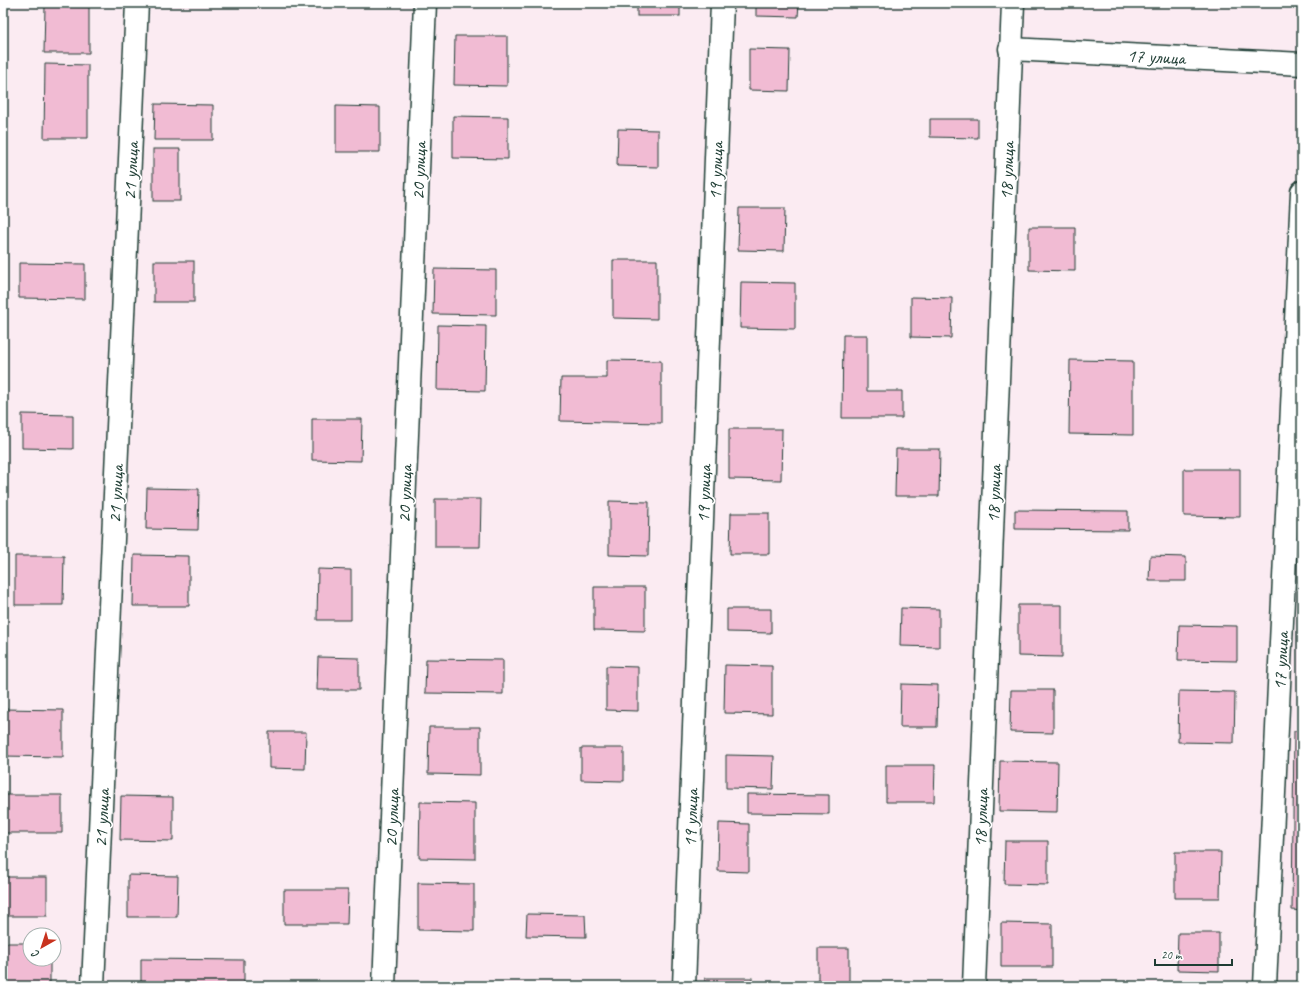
<svg xmlns="http://www.w3.org/2000/svg" width="1305" height="989" font-family="Caveat,sans-serif">
	<style>
		.building { fill: #f1bbd3; stroke: #1f3d34 }
		.lines { fill: none; stroke-linecap: round; stroke-linejoin: round }
		.minor-casing { stroke: #1f3d34; stroke-width: 25 }
		.minor { stroke: #fff; stroke-width: 22 }
		.labels { text-anchor: middle; stroke-width: 3.5; stroke-linejoin: round; paint-order: stroke }
		.street-label { font-size: 19px; fill: #1f3d34; stroke: #fff }
	</style>
	<rect width="100%" height="100%" fill="#fbebf2"/>
	<filter id="ink" filterUnits="userSpaceOnUse"><feTurbulence type="fractalNoise" baseFrequency=".025" numOctaves="2"/><feDisplacementMap in="SourceGraphic" scale="8" xChannelSelector="R" yChannelSelector="G"/><feConvolveMatrix kernelMatrix="1 2 1 2 8 2 1 2 1" color-interpolation-filters="sRGB"/></filter>
	<g filter="url(#ink)">
		<!-- building -->
		<g class="building">
			<rect x="637" y="3" width="43" height="13"/>
			<polygon points="756,3 799,3 798,17 756,16"/>
			<polygon points="45,6 89,7 89,53 44,53"/>
			<polygon points="455,36 507,36 507,86 454,85"/>
			<polygon points="749,49 790,50 789,91 749,90"/>
			<polygon points="45,64 88,65 88,138 44,138"/>
			<polygon points="155,104 213,105 213,140 154,140"/>
			<polygon points="336,106 380,107 380,152 336,152"/>
			<polygon points="453,116 508,117 508,159 453,158"/>
			<polygon points="930,119 978,119 978,138 930,137"/>
			<polygon points="618,129 658,130 658,167 617,166"/>
			<rect x="153" y="149" width="27" height="52"/>
			<polygon points="739,208 785,208 784,251 738,250"/>
			<polygon points="1029,227 1075,227 1075,271 1029,270"/>
			<polygon points="613,260 657,260 657,319 613,318"/>
			<rect x="154" y="261" width="40" height="41"/>
			<polygon points="19,263 85,264 85,299 19,298"/>
			<polygon points="434,269 496,270 496,315 433,314"/>
			<polygon points="741,282 795,283 795,329 740,328"/>
			<polygon points="911,297 952,298 951,338 911,337"/>
			<polygon points="438,325 486,326 485,391 437,390"/>
			<polygon points="843,335 867,335 867,391 902,391 902,418 842,418"/>
			<polygon points="607,360 661,361 661,423 560,421 561,378 607,378"/>
			<polygon points="1070,360 1133,361 1133,435 1069,434"/>
			<polygon points="22,414 73,415 73,449 22,448"/>
			<polygon points="312,419 362,419 361,461 312,460"/>
			<polygon points="729,429 782,429 781,480 729,479"/>
			<polygon points="896,449 940,449 939,496 895,496"/>
			<polygon points="1184,469 1240,469 1240,517 1184,516"/>
			<polygon points="147,488 199,489 198,530 146,529"/>
			<polygon points="435,499 481,499 480,547 435,547"/>
			<polygon points="609,501 649,502 648,556 609,555"/>
			<polygon points="1015,510 1128,511 1128,530 1015,529"/>
			<polygon points="731,513 769,513 769,554 730,554"/>
			<polygon points="134,555 189,556 189,606 133,606"/>
			<polygon points="15,556 64,556 63,605 15,605"/>
			<polygon points="1150,556 1186,557 1186,581 1149,581"/>
			<polygon points="318,569 351,570 351,620 317,620"/>
			<polygon points="594,587 645,587 645,631 594,630"/>
			<polygon points="1018,605 1062,605 1062,657 1018,656"/>
			<polygon points="901,608 939,609 939,647 900,646"/>
			<polygon points="727,609 771,609 771,633 727,632"/>
			<polygon points="1179,625 1237,626 1237,661 1178,660"/>
			<polygon points="318,657 359,658 359,690 317,690"/>
			<polygon points="426,659 503,660 503,694 425,693"/>
			<polygon points="725,665 772,666 772,714 724,713"/>
			<polygon points="606,666 638,667 638,711 606,710"/>
			<polygon points="901,684 938,685 937,727 900,727"/>
			<polygon points="1011,690 1053,690 1053,733 1010,732"/>
			<polygon points="1179,691 1235,692 1234,743 1178,742"/>
			<polygon points="3,709 63,710 63,757 3,756"/>
			<polygon points="429,727 480,727 480,775 428,774"/>
			<polygon points="1294,731 1302,731 1302,911 1292,910"/>
			<polygon points="269,732 306,732 305,769 269,768"/>
			<polygon points="581,748 624,748 624,781 581,780"/>
			<polygon points="726,755 774,756 773,789 726,788"/>
			<polygon points="1000,761 1058,762 1057,812 999,811"/>
			<polygon points="886,765 935,765 934,802 886,802"/>
			<polygon points="747,794 829,795 829,814 747,813"/>
			<polygon points="4,795 62,795 62,833 3,833"/>
			<polygon points="121,796 173,797 173,841 120,840"/>
			<polygon points="420,802 475,803 475,859 419,858"/>
			<polygon points="719,823 749,824 749,872 718,871"/>
			<polygon points="1005,841 1048,841 1048,885 1004,884"/>
			<polygon points="1175,852 1221,852 1220,898 1175,898"/>
			<polygon points="128,875 178,876 177,917 128,917"/>
			<rect x="3" y="877" width="44" height="39"/>
			<polygon points="418,883 474,884 474,931 418,930"/>
			<polygon points="284,890 348,890 347,924 284,924"/>
			<polygon points="527,914 585,915 586,937 526,936"/>
			<polygon points="1001,923 1052,924 1052,967 1001,967"/>
			<polygon points="1178,933 1219,933 1219,971 1177,970"/>
			<polygon points="3,943 30,943 30,959 50,959 50,986 3,986"/>
			<rect x="818" y="948" width="31" height="38"/>
			<polygon points="141,959 244,960 244,986 141,986"/>
			<rect x="705" y="978" width="47" height="8"/>
		</g>
		<g class="lines">
			<defs>
				<g id="minor">
					<polyline points="1010,49 1302,64"/>
					<polyline points="93,986 137,3"/>
					<polyline points="384,986 425,3"/>
					<polyline points="684,986 722,3"/>
					<polyline points="974,986 1013,3"/>
					<polyline points="1265,986 1302,192"/>
				</g>
			</defs>
			<!-- minor casing -->
			<use href="#minor" class="minor-casing"/>
			<!-- minor -->
			<use href="#minor" class="minor"/>
		</g>
	</g>
	<g class="labels">
		<!-- street labels -->
		<g class="street-label">
			<text transform="translate(1156 56) rotate(3)" y="7">17 улица</text>
			<text transform="translate(130 171) rotate(-87)" y="7">21 улица</text>
			<text transform="translate(418 171) rotate(-88)" y="7">20 улица</text>
			<text transform="translate(715 171) rotate(-88)" y="7">19 улица</text>
			<text transform="translate(1006 171) rotate(-88)" y="7">18 улица</text>
			<text transform="translate(115 494) rotate(-87)" y="7">21 улица</text>
			<text transform="translate(404 494) rotate(-88)" y="7">20 улица</text>
			<text transform="translate(703 494) rotate(-88)" y="7">19 улица</text>
			<text transform="translate(993 494) rotate(-88)" y="7">18 улица</text>
			<text transform="translate(1280 661) rotate(-87)" y="7">17 улица</text>
			<text transform="translate(101 818) rotate(-87)" y="7">21 улица</text>
			<text transform="translate(391 818) rotate(-88)" y="7">20 улица</text>
			<text transform="translate(690 818) rotate(-88)" y="7">19 улица</text>
			<text transform="translate(980 818) rotate(-88)" y="7">18 улица</text>
		</g>
	</g>
	<!-- margin -->
	<rect width="1305" height="989" fill="none" stroke="#fff" stroke-width="16"/>
	<rect x="8" y="8" width="1289" height="973" fill="none" stroke="#1f3d34" stroke-width="1.5" filter="url(#ink)"/>
	<!-- north arrow -->
	<g transform="translate(42 947) rotate(219)"><circle r="19" fill="#ffffff" stroke="#a5b1ae"/>
	<path d="M0-3L7 15L0 10L-7 15Z" fill="#c8321e"/>
	<text y="-6" font-size="11" font-weight="bold" text-anchor="middle" fill="#1f3d34">С</text>
	</g>
	<!-- scale -->
	<path d="M1155 959v6h77v-6" fill="none" stroke="#1f3d34" stroke-width="2"/>
	<text x="1161" y="959" font-size="12" fill="#1f3d34" stroke="#ffffff" stroke-width="3" paint-order="stroke">20 m</text>
</svg>
